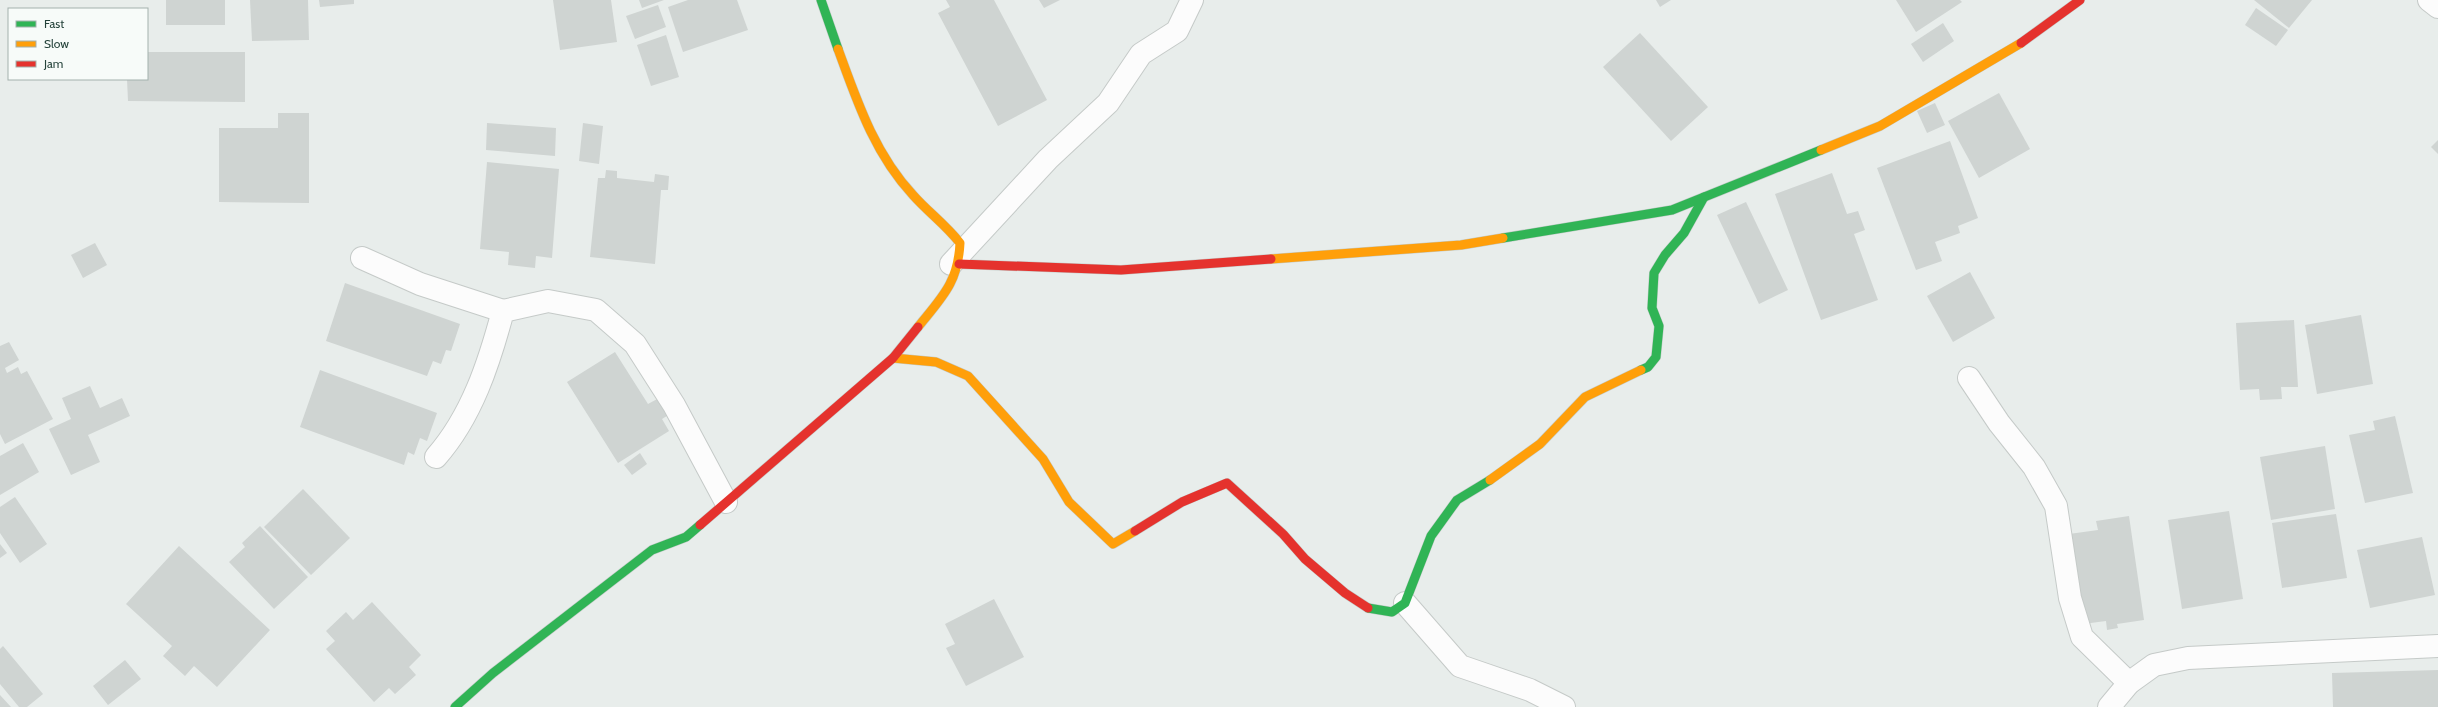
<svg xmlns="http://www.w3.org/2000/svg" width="2438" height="707" font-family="Cabin,sans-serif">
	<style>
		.building { fill: #cfd4d2 }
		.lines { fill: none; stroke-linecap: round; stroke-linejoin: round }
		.street-casing { stroke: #c5cac8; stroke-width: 24 }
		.fast-casing { stroke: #c3cbc8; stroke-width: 10 }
		.slow-casing { stroke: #c3cbc8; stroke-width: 10 }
		.jam-casing { stroke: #c3cbc8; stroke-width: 10 }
		.street { stroke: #fcfcfc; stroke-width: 22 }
		.fast { stroke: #30b455; stroke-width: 9 }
		.slow { stroke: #ff9f0a; stroke-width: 9 }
		.jam { stroke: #e5322d; stroke-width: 9 }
	</style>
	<rect width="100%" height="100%" fill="#e8edeb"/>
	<!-- building -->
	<g class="building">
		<rect x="166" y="0" width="59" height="25"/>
		<polygon points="250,0 308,0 309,40 252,41"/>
		<polygon points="319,0 354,0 354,4 320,7"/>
		<polygon points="553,0 611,0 617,42 560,50"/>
		<polygon points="639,0 664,0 642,8"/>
		<polygon points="688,0 737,0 748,30 683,52 668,7"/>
		<polygon points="946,0 994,0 1047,100 998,126 938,13 950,7"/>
		<polygon points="1039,0 1060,0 1044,8"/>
		<polygon points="1656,0 1671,0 1660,7"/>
		<polygon points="1896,0 1960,0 1962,2 1916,32"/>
		<polygon points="2254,0 2312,0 2289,28"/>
		<polygon points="658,5 666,27 635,39 626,16"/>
		<polygon points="2256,8 2288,30 2276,46 2245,25"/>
		<polygon points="1943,23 1954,41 1923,62 1911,44"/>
		<polygon points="1640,33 1708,107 1671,141 1603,67"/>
		<polygon points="666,35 679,77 651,86 637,45"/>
		<polygon points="147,52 245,52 245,102 128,101 127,79 147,79"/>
		<polygon points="1999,93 2030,149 1979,178 1948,121"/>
		<polygon points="1935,103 1945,125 1927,133 1917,111"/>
		<polygon points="278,113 309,113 309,203 219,202 219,128 278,128"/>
		<polygon points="487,123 556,128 555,156 486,150"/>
		<polygon points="583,123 603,126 599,164 579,161"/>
		<polygon points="2438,140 2438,154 2431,147"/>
		<polygon points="1950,141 1978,218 1958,226 1960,233 1935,242 1942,261 1916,270 1877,168"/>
		<polygon points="487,162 559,169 552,258 536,256 535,268 508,265 509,252 480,249"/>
		<polygon points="606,170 617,171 617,178 654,182 655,174 669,176 668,190 661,190 655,264 590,257 598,178 605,178"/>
		<polygon points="1832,173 1847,214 1858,211 1865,230 1854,234 1878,300 1821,320 1775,194"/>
		<polygon points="1746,202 1788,290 1759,304 1717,215"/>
		<polygon points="95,243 107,265 83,278 71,255"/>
		<polygon points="1970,272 1995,318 1953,342 1927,296"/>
		<polygon points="345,283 460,324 451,351 446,350 441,364 433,361 427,376 326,341"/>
		<polygon points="2361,315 2373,384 2317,394 2305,325"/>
		<polygon points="2294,320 2298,387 2281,387 2282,399 2260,400 2259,389 2240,390 2236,323"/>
		<polygon points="9,342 19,360 5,368 7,373 18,367 21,374 27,371 53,419 5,444 0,434 0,346"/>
		<polygon points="615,352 648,404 659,398 670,414 662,419 669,431 618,463 567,382"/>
		<polygon points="320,370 437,413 427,441 420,438 414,455 408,452 404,465 300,427"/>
		<polygon points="90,386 100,408 122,398 130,416 88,435 100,462 71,475 49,429 71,419 62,398"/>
		<polygon points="2395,416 2413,493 2365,503 2349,435 2375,430 2373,421"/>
		<polygon points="23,443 39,472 0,495 0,456"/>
		<polygon points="2325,446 2335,509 2271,520 2260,457"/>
		<polygon points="640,453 647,464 632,475 624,465"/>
		<polygon points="303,489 350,538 311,575 264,527"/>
		<polygon points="15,497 47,544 20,563 0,533 0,507"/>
		<polygon points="2229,511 2243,599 2182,609 2168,520"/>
		<polygon points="2336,514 2347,578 2282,588 2272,523"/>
		<polygon points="2129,516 2144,620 2117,624 2118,628 2107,630 2106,621 2083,624 2069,534 2098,530 2096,521"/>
		<polygon points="260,526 308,577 274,609 229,562 245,547 242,543"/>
		<polygon points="2422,537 2435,595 2370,608 2357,550"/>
		<polygon points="0,544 7,553 0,558"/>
		<polygon points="179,546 270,630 217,687 194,666 185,676 163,656 172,646 126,604"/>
		<polygon points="994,599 1024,657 966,686 946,648 955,644 945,624"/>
		<polygon points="372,602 421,655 409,667 416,675 395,694 389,688 374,702 326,649 335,641 326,631 346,612 353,620"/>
		<polygon points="3,646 43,694 27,707 19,707 0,684 0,649"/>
		<polygon points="125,660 141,679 108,705 93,686"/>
		<polygon points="2438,670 2438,707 2333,707 2332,673"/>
		<polygon points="0,695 11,707 0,707"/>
	</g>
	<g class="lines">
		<defs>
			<g id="street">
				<polyline points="2429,0 2438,7"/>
				<polyline points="362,258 420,284 503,311"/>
				<polyline points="951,264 1048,159 1108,103 1141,54 1177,31 1192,0"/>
				<polyline points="1969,378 1999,423 2034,467 2056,506 2070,598 2082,637 2129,683"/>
				<path d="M436,457C472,416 489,363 503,311L548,301L596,310L635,344L674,405L726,502"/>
				<polyline points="1405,603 1460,666 1530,690 1564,707"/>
				<polyline points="2109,707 2129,683 2154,665 2188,658 2438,646"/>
			</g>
			<g id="fast">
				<polyline points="821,0 838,49"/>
				<polyline points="1503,238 1672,210 1821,150"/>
				<polyline points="1641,370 1648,367 1656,357 1659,326 1652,308 1654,273 1665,255 1684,233 1704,197"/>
				<polyline points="1368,608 1392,612 1405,603 1431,536 1457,500 1490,480"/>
				<polyline points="455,707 493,673 652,550 686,537 700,525"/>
			</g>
			<g id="slow">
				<path d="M838,49C857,101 874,153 913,195C928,212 945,224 960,243C958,283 942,297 918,327"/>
				<polyline points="1821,150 1880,126 2021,43"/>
				<polyline points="1271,259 1461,245 1503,238"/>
				<polyline points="893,358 936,362 968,376 1043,459 1069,502 1113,544 1135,531"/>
				<polyline points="1490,480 1540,444 1585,397 1641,370"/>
			</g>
			<g id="jam">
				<polyline points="2021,43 2080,0"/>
				<polyline points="959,264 1121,270 1271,259"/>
				<polyline points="700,525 893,358 918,327"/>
				<polyline points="1135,531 1182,502 1227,483 1283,534 1305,559 1345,593 1368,608"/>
			</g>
		</defs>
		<!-- street casing -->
		<use href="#street" class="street-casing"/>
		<!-- fast casing -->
		<use href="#fast" class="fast-casing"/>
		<!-- slow casing -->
		<use href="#slow" class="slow-casing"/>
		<!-- jam casing -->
		<use href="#jam" class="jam-casing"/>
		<!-- street -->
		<use href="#street" class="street"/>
		<!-- fast -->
		<use href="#fast" class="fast"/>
		<!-- slow -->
		<use href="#slow" class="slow"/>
		<!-- jam -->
		<use href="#jam" class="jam"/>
	</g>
	<!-- legend -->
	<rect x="8" y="8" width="140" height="72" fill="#f7fbf9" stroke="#a3b1ad"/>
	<rect x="16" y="21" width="20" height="6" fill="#30b455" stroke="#a3b1ad"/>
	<text x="44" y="28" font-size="12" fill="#24423a">Fast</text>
	<rect x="16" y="41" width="20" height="6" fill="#ff9f0a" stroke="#a3b1ad"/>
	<text x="44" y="48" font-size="12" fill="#24423a">Slow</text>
	<rect x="16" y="61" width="20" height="6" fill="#e5322d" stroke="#a3b1ad"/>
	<text x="44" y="68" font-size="12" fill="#24423a">Jam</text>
</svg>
